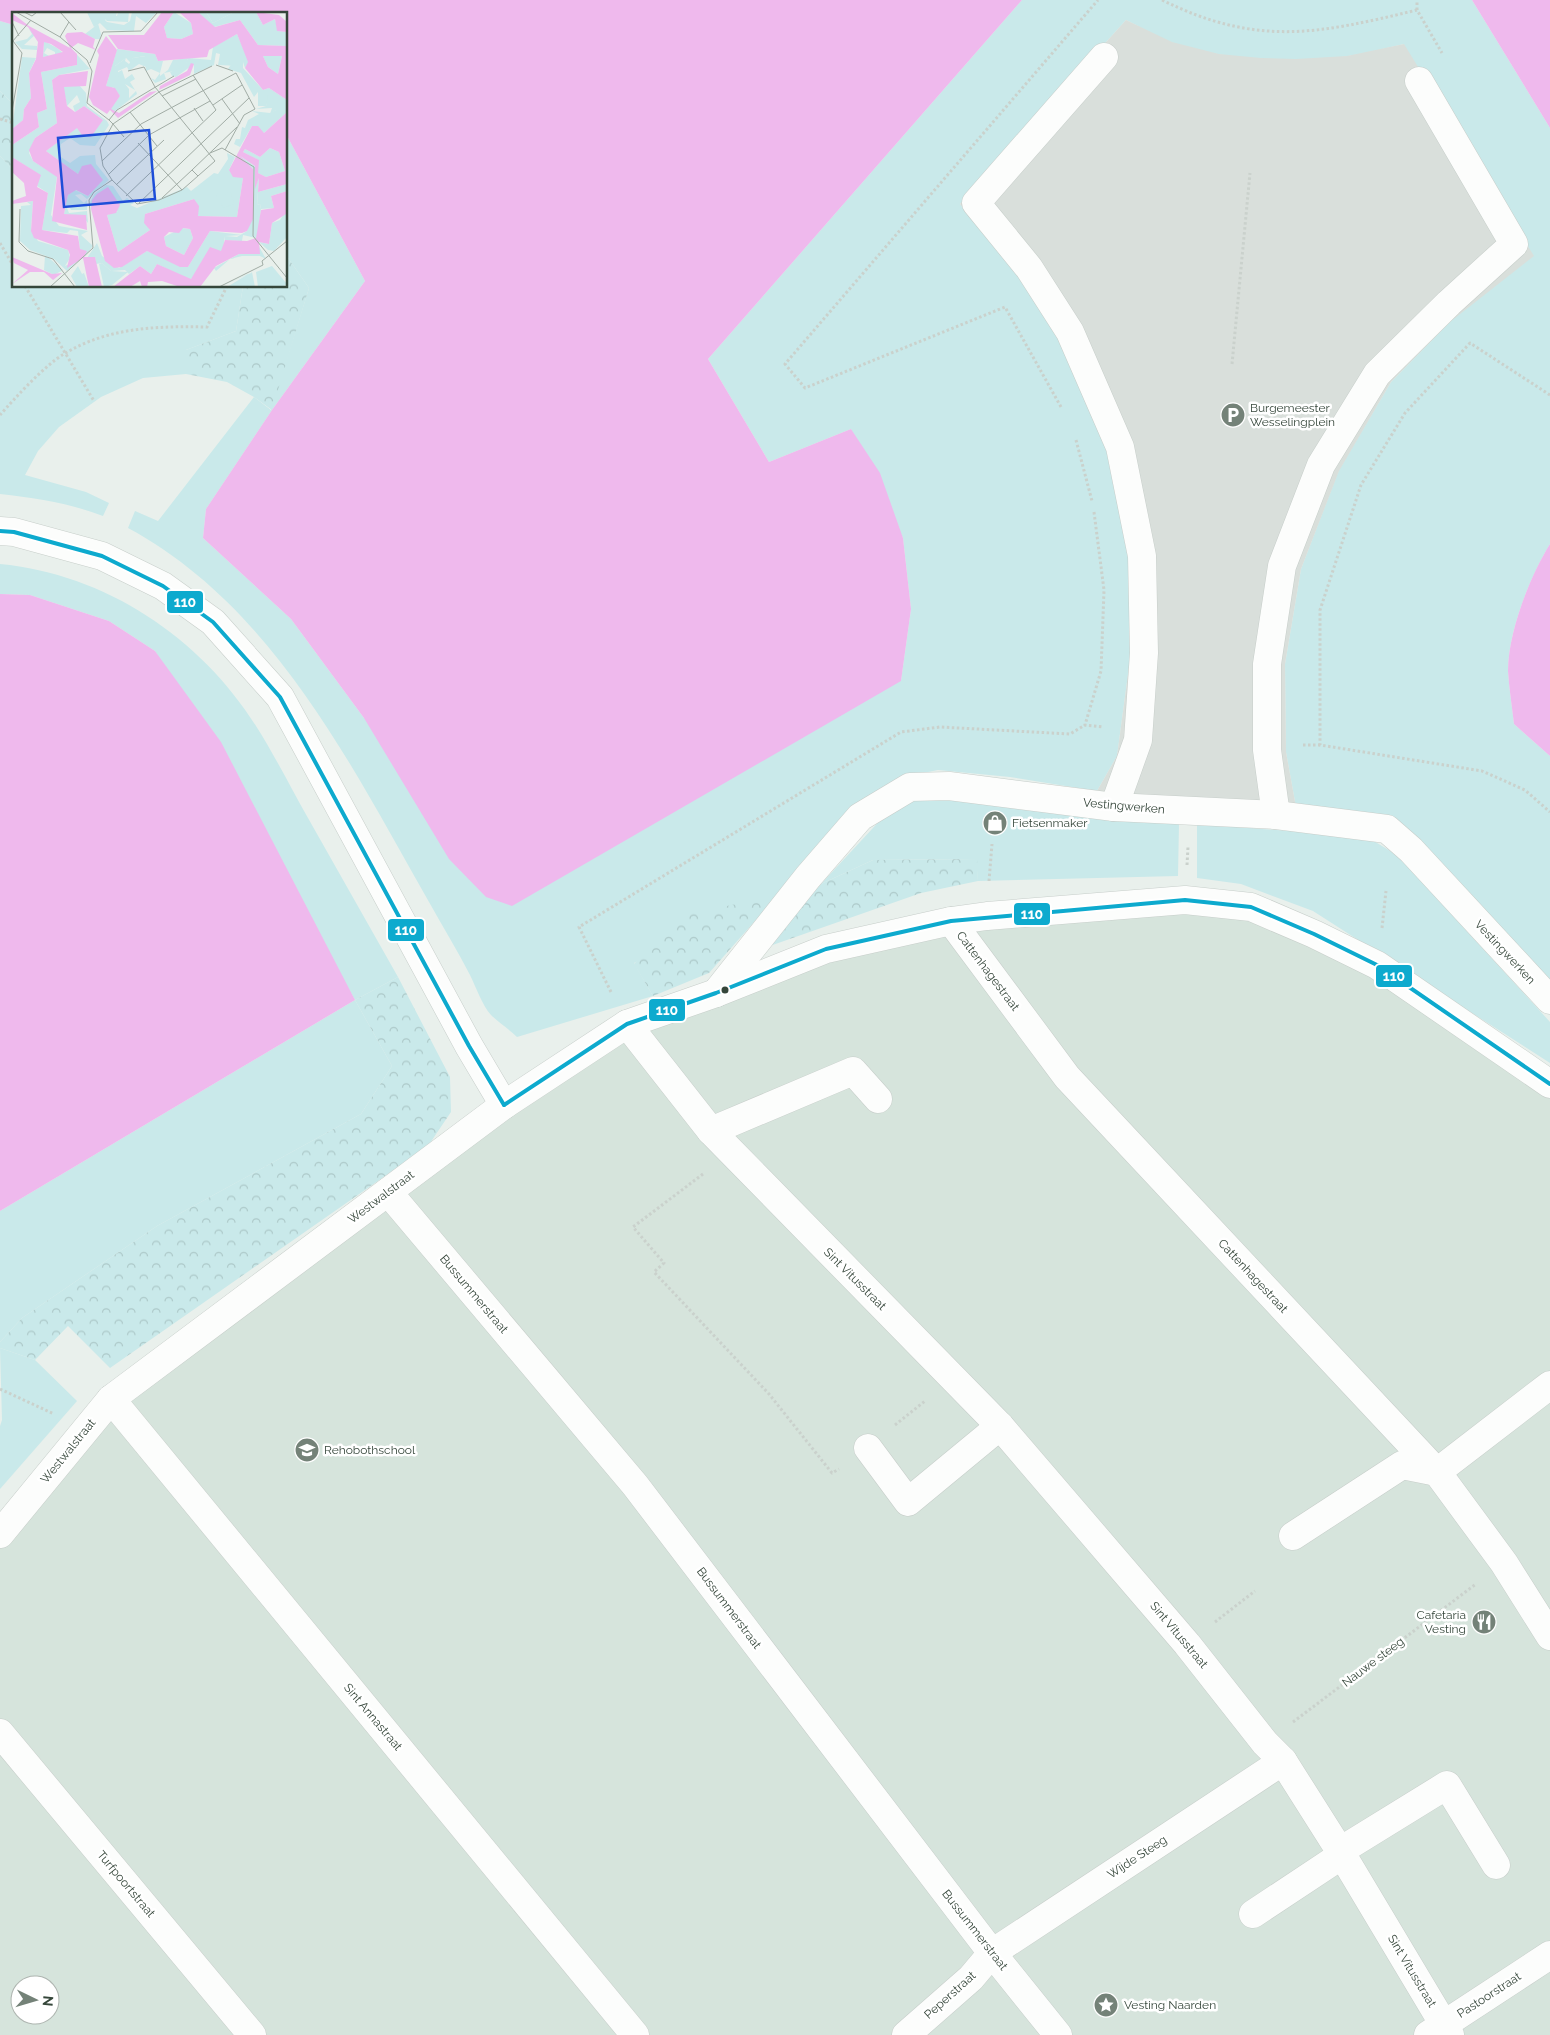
<svg xmlns="http://www.w3.org/2000/svg" width="1550" height="2035" font-family="Raleway,sans-serif">
	<style>
		.residential { fill: #d6e4dc; fill-rule: evenodd }
		.green { fill: #c9e9ea }
		.forest { fill: url(#forest-crowns) }
		.parking { fill: #d9dfdb }
		.water { fill: #efb9ed }
		.lines { fill: none; stroke-linecap: round; stroke-linejoin: round }
		.minor-casing { stroke: #c7ceca; stroke-width: 29 }
		.path { stroke: #cad1cc; stroke-width: 3; stroke-dasharray: 2.5 2.5; stroke-linecap: butt }
		.minor { stroke: #fcfdfc; stroke-width: 28 }
		.bus-1-casing { stroke: #fff; stroke-width: 8 }
		.bus-1 { stroke: #0daace; stroke-width: 4 }
		.bus-dot { fill: #35463a; stroke: #fff; stroke-width: 2 }
		.labels { text-anchor: middle; stroke-width: 5; stroke-linejoin: round; paint-order: stroke }
		.poi-label { font-size: 12px; fill: #35463a; stroke: #fff; text-anchor: start }
		.street-label { font-size: 12px; fill: #35463a; stroke: #fff }
		.inset-road { fill: none; stroke: #a1aca5; stroke-width: 1 }
		.view { fill: #1d4ed8; fill-opacity: 0.15; stroke: #1d4ed8; stroke-width: 2.5 }
		.inset-edge { fill: none; stroke: #35463a; stroke-width: 2.5 }
		.line-badge { stroke: #fff; stroke-width: 2 }
		.badge-label { font-size: 14px; text-anchor: middle; font-weight: bold; fill: #fff }
	</style>
	<defs>
		<pattern id="forest-crowns" width="20" height="18" patternUnits="userSpaceOnUse" patternTransform="scale(1.25)"><rect width="20" height="18" fill="#c9e9ea"/><path d="M2 6a3 3 0 1 1 6 0M12 15a3 3 0 1 1 6 0" fill="none" stroke="#adc9c9"/></pattern>
	</defs>
	<rect width="100%" height="100%" fill="#e9f0ec"/>
	<!-- residential -->
	<path class="residential" d="M1252,905L1550,1081V2035H0V1534L111,1399L629,1022L952,919ZM20,1985H50V2015H20Z"/>
	<!-- green -->
	<g class="green">
		<path d="M1022,0H1472L1550,128V544C1530,577 1508,631 1508,671C1509,688 1512,707 1514,724L1550,756V981L1400,825L1296,807L1286,752L1285,664L1301,569L1339,470L1391,382L1450,322L1404,44C1385,48 1367,53 1348,56C1299,64 1217,60 1171,42C1155,36 1141,27 1126,20L960,204L1021,278L1071,359L1107,449L1130,555L1131,652L1117,756L1097,791L1010,777L938,770L899,778L777,896L634,963L653,996L517,1037C509,1029 499,1023 491,1015C482,1005 476,987 470,975C457,950 443,927 429,902C351,765 273,606 128,528L135,511L158,521L254,397L271,410L309,288L286,255V134L365,281L272,410L206,509L203,538L291,619L364,718L901,681L911,609L903,538L851,429L769,462L708,359Z"/>
		<polygon points="0,21 14,25 14,105 0,91"/>
		<path d="M0,156L14,171V286H243L236,331L186,350V374L143,378L101,397L59,427L38,451L25,475L86,492L109,503L103,516C69,503 36,498 0,494Z"/>
		<path d="M0,564C105,574 200,637 256,726C275,756 291,788 308,818C338,871 368,924 398,977L355,1000L392,1066L361,1114L157,1226L22,1318L0,1342V1211L355,1000L155,651L109,621L30,595L0,594Z"/>
		<path d="M922,797C1008,800 1093,815 1179,824L1178,876L978,881L976,859L873,860L821,884L885,815Z"/>
		<polygon points="1197,824 1330,834 1372,840 1397,855 1550,1022 1550,1063 1313,911 1241,884 1197,878"/>
		<polygon points="0,1348 35,1360 77,1401 0,1489 0,1426 2,1420"/>
	</g>
	<!-- forest -->
	<g class="forest">
		<polygon points="0,91 14,105 14,171 0,156"/>
		<polygon points="286,255 309,288 272,410 254,397 227,382 186,374 186,350 236,331 243,286 286,286"/>
		<polygon points="977,859 978,881 921,893 764,948 821,884 873,860"/>
		<polygon points="777,896 709,973 653,996 634,964 682,915"/>
		<polygon points="398,977 450,1077 451,1112 428,1146 110,1368 68,1326 35,1360 0,1348 0,1342 22,1318 157,1226 361,1114 392,1066 355,1000"/>
	</g>
	<!-- parking -->
	<polygon class="parking" points="1126,20 1172,42 1219,54 1261,58 1296,59 1347,56 1404,44 1534,256 1450,322 1391,382 1339,471 1301,569 1285,664 1286,752 1296,807 1097,791 1117,756 1131,652 1130,555 1107,449 1071,359 1021,278 960,204"/>
	<!-- water -->
	<g class="water">
		<polygon points="0,0 1022,0 708,359 769,462 851,429 880,473 903,538 911,609 901,681 512,906 486,897 449,859 364,718 291,619 203,538 206,509 272,410 365,281 286,134 286,14 14,14 14,25 0,21"/>
		<polygon points="1472,0 1550,0 1550,128"/>
		<path d="M1550,544V756L1514,724C1512,707 1509,688 1508,671C1508,632 1530,576 1550,544Z"/>
		<polygon points="0,594 30,595 109,621 155,651 221,742 355,1000 0,1211"/>
	</g>
	<g class="lines">
		<defs>
			<g id="minor">
				<polyline points="1104,57 976,203 1029,268 1070,332 1120,447 1142,556 1144,653 1138,740 1114,807"/>
				<polyline points="0,531 14,532 102,556 163,586 213,622 280,697 469,1046 504,1105"/>
				<polyline points="1276,815 1267,750 1267,664 1282,566 1321,465 1377,374 1449,303 1514,244 1419,81"/>
				<polyline points="951,921 1067,1077 1437,1472 1504,1563 1550,1636"/>
				<polyline points="716,993 808,877 860,817 910,787 949,786 1114,807 1276,815 1387,829 1411,850 1550,1000"/>
				<polyline points="627,1024 711,1131 1000,1426 1187,1644 1265,1743 1283,1761 1340,1851 1450,2035"/>
				<polyline points="711,1131 853,1071 878,1099"/>
				<polyline points="388,1192 635,1485 992,1953 1058,2035"/>
				<polyline points="111,1399 635,2035"/>
				<polyline points="868,1448 908,1502 1000,1426"/>
				<polyline points="1437,1472 1550,1385"/>
				<polyline points="0,1534 111,1399 504,1105 627,1024 716,993 826,949 951,921 987,916 1185,900 1251,907 1314,934 1377,965 1550,1084"/>
				<polyline points="1293,1536 1402,1465 1437,1472"/>
				<polyline points="0,1733 252,2035"/>
				<polyline points="1340,1851 1447,1785 1496,1865"/>
				<polyline points="1253,1914 1342,1855"/>
				<polyline points="906,2035 971,1978 992,1953 1283,1761"/>
				<polyline points="1428,2035 1550,1955"/>
			</g>
		</defs>
		<!-- minor casing -->
		<use href="#minor" class="minor-casing"/>
		<!-- path -->
		<g class="path">
			<path d="M1162,0C1257,47 1318,34 1417,10L1442,53"/>
			<polyline points="1417,10 1417,0"/>
			<polyline points="0,119 14,123"/>
			<polyline points="0,243 14,267"/>
			<polyline points="25,286 94,401"/>
			<polyline points="1232,364 1250,173"/>
			<polyline points="1550,395 1470,343 1405,413 1361,485 1320,610 1320,745 1482,771 1525,790 1550,812"/>
			<polyline points="1061,407 1005,307 805,388 785,364 1098,0"/>
			<path d="M0,415C15,398 45,365 64,354C108,327 158,326 207,327L227,286"/>
			<polyline points="1076,440 1092,501"/>
			<polyline points="1094,512 1104,590 1101,671 1085,725 1103,727"/>
			<polyline points="1303,745 1320,745"/>
			<polyline points="1187,865 1188,847"/>
			<polyline points="989,881 992,844"/>
			<polyline points="1382,928 1386,891"/>
			<polyline points="611,992 579,927 901,732 940,727 1070,734 1085,725"/>
			<polyline points="703,1174 633,1227 664,1263 654,1272 769,1394 832,1473 839,1469"/>
			<polyline points="0,1389 54,1414"/>
			<polyline points="895,1425 925,1401"/>
			<polyline points="1215,1622 1255,1591"/>
			<polyline points="1293,1722 1476,1584"/>
		</g>
		<!-- minor -->
		<use href="#minor" class="minor"/>
		<defs>
			<g id="bus-1">
				<polyline points="0,531 14,532 102,556 163,586 213,622 280,697 469,1046 504,1105"/>
				<polyline points="504,1105 627,1024 716,993 826,949 951,921 1185,900 1251,907 1314,934 1377,965 1550,1084"/>
			</g>
		</defs>
		<!-- bus-1 casing -->
		<use href="#bus-1" class="bus-1-casing"/>
		<!-- bus-1 -->
		<use href="#bus-1" class="bus-1"/>
	</g>
	<!-- icons -->
	<defs>
		<symbol id="parking-disc" viewBox="-11 -11 22 22"><circle r="9.5" fill="#748278" stroke="#fff"/><path d="M-3.5-5.5H1a3.5 3.5 0 0 1 0 7H-1V5.5H-3.5ZM-1-3.4V-.6H.8a1.4 1.4 0 0 0 0-2.8Z" fill="#fff"/></symbol>
		<symbol id="shop-disc" viewBox="-11 -11 22 22"><circle r="9.5" fill="#748278" stroke="#fff"/><path d="M-5-2.5h2.3a2.7 3.5 0 0 1 5.4 0H5L5.5 6h-11ZM-1.5-2.5h3a1.5 2.3 0 0 0-3 0Z" fill="#fff"/></symbol>
		<symbol id="school-disc" viewBox="-11 -11 22 22"><circle r="9.5" fill="#748278" stroke="#fff"/><path d="M0-5L7-2L0 1L-7-2ZM-4 1L0 2.5L4 1V4Q0 6-4 4Z" fill="#fff"/></symbol>
		<symbol id="restaurant-disc" viewBox="-11 -11 22 22"><circle r="9.5" fill="#748278" stroke="#fff"/><path d="M-5-6h1v4h1v-4h1v4h1v-4h1v5L-1.5 .5V6h-2V.5L-5-1ZM5-6V6H3V1.5H1.5Q1.5-4 5-6Z" fill="#fff"/></symbol>
		<symbol id="sight-disc" viewBox="-11 -11 22 22"><circle r="9.5" fill="#748278" stroke="#fff"/><path d="M0-6L1.8-2.2L6-1.7L2.9 1.2L3.7 5.4L0 3.3L-3.7 5.4L-2.9 1.2L-6-1.7L-1.8-2.2Z" fill="#fff"/></symbol>
	</defs>
	<g fill-rule="evenodd">
		<use href="#parking-disc" x="1219" y="401" width="28" height="28"/>
		<use href="#shop-disc" x="981" y="809" width="28" height="28"/>
		<use href="#school-disc" x="293" y="1436" width="28" height="28"/>
		<use href="#restaurant-disc" x="1470" y="1608" width="28" height="28"/>
		<use href="#sight-disc" x="1092" y="1991" width="28" height="28"/>
	</g>
	<!-- markers -->
	<circle class="bus-dot" cx="725" cy="990" r="4.5"/>
	<g class="labels">
		<!-- poi labels -->
		<g class="poi-label">
			<text x="1250" y="412">Burgemeester<tspan x="1250" dy="14">Wesselingplein</tspan></text>
			<text x="1012" y="827">Fietsenmaker</text>
			<text x="324" y="1454">Rehobothschool</text>
			<text x="1466" y="1619" text-anchor="end">Cafetaria<tspan x="1466" dy="14">Vesting</tspan></text>
			<text x="1124" y="2009">Vesting Naarden</text>
		</g>
		<!-- street labels -->
		<g class="street-label">
			<text transform="translate(1124 806) rotate(5)" y="4">Vestingwerken</text>
			<text transform="translate(1505 952) rotate(47)" y="4">Vestingwerken</text>
			<text transform="translate(988 971) rotate(53)" y="4">Cattenhagestraat</text>
			<text transform="translate(381 1197) rotate(-37)" y="4">Westwalstraat</text>
			<text transform="translate(1253 1276) rotate(47)" y="4">Cattenhagestraat</text>
			<text transform="translate(855 1279) rotate(45)" y="4">Sint Vitusstraat</text>
			<text transform="translate(474 1294) rotate(50)" y="4">Bussummerstraat</text>
			<text transform="translate(68 1451) rotate(-51)" y="4">Westwalstraat</text>
			<text transform="translate(729 1608) rotate(53)" y="4">Bussummerstraat</text>
			<text transform="translate(1179 1635) rotate(50)" y="4">Sint Vitusstraat</text>
			<text transform="translate(1373 1662) rotate(-37)" y="4">Nauwe steeg</text>
			<text transform="translate(373 1717) rotate(50)" y="4">Sint Annastraat</text>
			<text transform="translate(1137 1857) rotate(-33)" y="4">Wijde Steeg</text>
			<text transform="translate(126 1884) rotate(50)" y="4">Turfpoortstraat</text>
			<text transform="translate(975 1930) rotate(52)" y="4">Bussummerstraat</text>
			<text transform="translate(1412 1971) rotate(59)" y="4">Sint Vitusstraat</text>
			<text transform="translate(950 1995) rotate(-42)" y="4">Peperstraat</text>
			<text transform="translate(1489 1995) rotate(-33)" y="4">Pastoorstraat</text>
		</g>
	</g>
	<!-- overview -->
	<g transform="translate(12 12)">
		<rect width="275" height="275" fill="#e9f0ec"/>
		<path d="M75,0H85L95,10L112,13L118,9L120,0H145L134,11L124,4L122,19L95,18L85,8L89,22L88,27H83L73,22L86,12H81ZM95,0H105L104,4H96H105L106,0H117L116,10L95,9L91,5ZM194,0H222L201,11ZM105,37L143,42L146,49H151L148,61L139,57L134,59L133,44L121,46L119,51L114,46L103,54V62L110,58L113,67L120,62L123,67L118,70L123,78L113,72L117,77V86L124,79L125,82L102,100L98,97L108,84L101,75L98,77L94,74ZM176,46L174,54L167,58L152,61L154,67L143,71L139,66L143,68L148,61V64L156,58L161,48ZM231,50V56L251,78L257,76L275,88V100L252,121L240,114L228,135L222,132L224,127H228L230,115L233,116L236,108L247,102L240,99L258,101L264,98L255,91L254,94H246V80L242,85L229,61L216,57L220,51ZM67,73L74,81L75,94L95,109L97,113L83,134L68,133L58,126L49,132V145L58,151L68,144L83,143L84,152L97,168L75,187L69,182L63,183L72,191L75,188V198H59L57,194L55,196L57,201L75,199L76,211L71,205L52,202L56,183L63,178L76,184L83,176L70,159L66,162L34,139L65,115L70,118L91,108L72,94L63,100L61,94L68,90L65,83L55,94L51,75ZM258,136L267,140L273,159L254,165L246,161V148L231,140L233,137L248,145ZM215,141L223,145L217,158L231,166L225,205L186,204L182,187L133,202L138,218L106,240L95,203L106,199L79,197L81,211L78,191L82,182L94,173L101,174L111,189L115,186L122,191L118,193L125,196L175,175L179,179L202,161L206,162L216,147ZM228,144L243,154V176L247,166L245,193L248,192L249,197L246,222L244,226L231,223L230,229L213,228V224L225,225L235,219L242,193L241,157L226,147ZM21,189L19,217L26,229L56,238L58,246L53,254L68,247L55,259L42,247L18,238L8,229L9,194L19,193L15,190ZM275,197V225L262,239L256,238L247,230L257,232L260,211L268,208ZM170,216L178,217L181,226L172,243L154,234L152,225ZM245,231L254,247L248,244H230L218,247L204,259L202,256L227,242H246ZM33,244L37,246L51,258L42,263L32,258ZM260,254L275,272L270,275H246L244,260ZM240,260L243,275H215L238,261L208,275L239,261Z" fill="#c9e9ea"/>
		<path d="M162,0L179,11L181,22L169,27L155,26L152,15ZM186,0H194L201,11L222,0H244L251,13L263,7L266,19L275,20V34L246,33L228,8L202,15ZM17,17L23,23L12,33L25,34V38L10,37L3,30L15,27L20,22ZM225,22L237,50L233,56L231,50L227,54L206,53L208,42L204,41L202,53L182,62V52L164,65L160,64L158,60L173,54L176,46L199,48L201,35ZM32,29L45,36L51,41L43,44V40L35,36L32,41L37,44L31,45ZM59,36L78,57L47,63L40,68L45,111L23,126L17,141L21,149L45,164L39,203L47,214L76,219L69,223L81,234L73,244L68,237L66,219L58,218L55,221L30,218L36,181L25,174L28,163L0,145V133L27,115L25,101L35,97L29,60L65,53ZM116,40L113,49L117,52L121,46L134,44V55L127,52L117,59L115,55L106,59L107,65L103,64V54L114,46ZM251,44H270L266,62L256,55ZM256,83L266,91L264,98L258,102L260,96L244,97L254,94ZM275,172V179L259,184L262,196L249,197L248,192L245,193L246,180ZM207,179H212L214,185L215,180L219,181L222,192L211,196L209,191L213,187L204,185ZM198,219L230,223L213,224L211,238L178,268L145,252L139,262L128,254L117,262L113,258L99,259L90,251L84,252L83,245L75,246L85,231L90,244L107,256L135,239L176,255Z" fill="#c9e9ea"/>
		<path d="M75,0H95L97,5L82,15ZM10,45L24,46L17,61L19,86L12,97L11,108L0,117ZM90,251L99,259L116,260L100,273L92,275L87,252ZM66,254L70,262L72,261L77,275H65L59,264Z" fill="#c9e9ea"/>
		<path d="M150,0H162L152,15L155,26L169,27L181,22L179,11L167,0H186L203,15L228,8L246,33L275,34V88L257,76L251,78L233,56L236,50L225,22L197,38L195,45L146,49L143,42L106,37L96,23H132ZM251,44H270L266,62L256,55ZM244,0L267,3L275,10V20L265,19L263,7L251,13ZM0,1L17,14L58,36L53,24L55,21L70,20L83,27L81,35L84,38L66,31L59,36L65,42V53L29,60L35,97L25,101L27,115L0,133V117L11,108L12,97L19,86L17,61L24,47L26,30L16,15L0,8ZM32,30L39,32L51,40L31,45ZM94,24L105,38L94,74L103,76L108,84L99,97L107,101L138,80L145,79L106,106L98,98L95,102L81,93L77,85L87,43L85,39ZM179,51L182,52L178,63L147,78L148,74L175,59ZM76,59L74,74L52,75L55,94L63,100L72,94L91,108L79,125L70,123L65,116L34,139L66,162L70,154L79,152L91,168L76,184L64,178L56,183L52,202L74,203L75,218L40,209L45,165L21,149L17,138L23,126L45,111L40,68L47,63ZM275,100V172L246,180L247,166L243,177V154L228,144L241,157V207L235,219L230,221L198,219L176,255H168L135,239L110,255L102,256L93,249L79,197L80,188L85,182L96,175L108,193L104,201L95,203L106,240L138,218L132,211L133,202L182,187L187,194L186,204L225,205L231,166L221,165L217,158L240,114H246L252,121ZM258,136L267,140L273,159L254,165L246,161L247,148L231,140L233,137L248,145ZM171,216L178,217L181,226L172,243L154,234L152,225L157,220L167,221ZM0,145L29,163L25,175L36,181L30,218L66,224L68,237L75,239L72,245H83L90,275H77L71,246L55,256L58,243L56,238L22,226L19,219L21,189L0,192V189L14,184L12,171L0,160ZM275,179L274,202L260,211L257,232L247,230L248,242H227L204,254L188,275H168L150,269L136,270L135,275H130L128,269L118,275H101L128,254L139,262L145,252L179,267L198,235L209,239L213,228L235,229L244,226L249,198L262,196L259,184ZM0,245L40,262L50,261L41,268L32,260H18L0,272L16,258L2,251Z" fill="#efb9ed" fill-rule="evenodd"/>
		<path class="inset-road" d="M4,0L48,25L75,48L80,59L75,91L97,108M12,0L20,4L25,0M48,0L64,18M0,10L7,24M48,25L57,10M0,30L19,8M78,51L91,20L129,19L146,0M204,53L221,59M150,84L184,67M210,87L228,112M201,93L230,73M182,96L191,109M0,99L10,41L1,29M118,100L145,134M97,108L101,112L88,136L91,154L100,168L125,192L147,188L170,178L203,149L143,75L132,55L116,59M97,108L105,98L162,64M112,125L101,112L147,80L200,54M126,131L170,178M198,141L210,136L242,155L241,224L275,266M90,149L129,112L224,61L243,97L232,103L213,138M96,163L137,123L198,89M186,164L180,158L225,115M104,173L152,128M114,184L204,98L181,63M150,186L180,158M127,191L237,86M8,197L7,230L16,239L41,247L63,275M38,275L81,236L77,188L82,180L100,168M207,275L251,253L250,249L275,229"/>
		<path class="view" d="M137,118L143,187L52,195L46,126Z"/>
		<rect width="275" height="275" class="inset-edge"/>
	</g>
	<g class="line-badge">
		<rect x="166" y="590" width="38" height="24" rx="5" fill="#0daace"/>
		<rect x="1013" y="902" width="38" height="24" rx="5" fill="#0daace"/>
		<rect x="387" y="918" width="38" height="24" rx="5" fill="#0daace"/>
		<rect x="1375" y="964" width="38" height="24" rx="5" fill="#0daace"/>
		<rect x="648" y="998" width="38" height="24" rx="5" fill="#0daace"/>
	</g>
	<g class="badge-label">
		<text x="185" y="607">110</text>
		<text x="1032" y="919">110</text>
		<text x="406" y="935">110</text>
		<text x="1394" y="981">110</text>
		<text x="667" y="1015">110</text>
	</g>
	<!-- north arrow -->
	<g transform="translate(35 2000) rotate(95)"><circle r="24" fill="#ffffff" stroke="#aeb5b0"/>
	<path d="M0-4L9 19L0 12L-9 19Z" fill="#748278"/>
	<text y="-8" font-size="14" font-weight="bold" text-anchor="middle" fill="#35463a">N</text>
	</g>
</svg>
